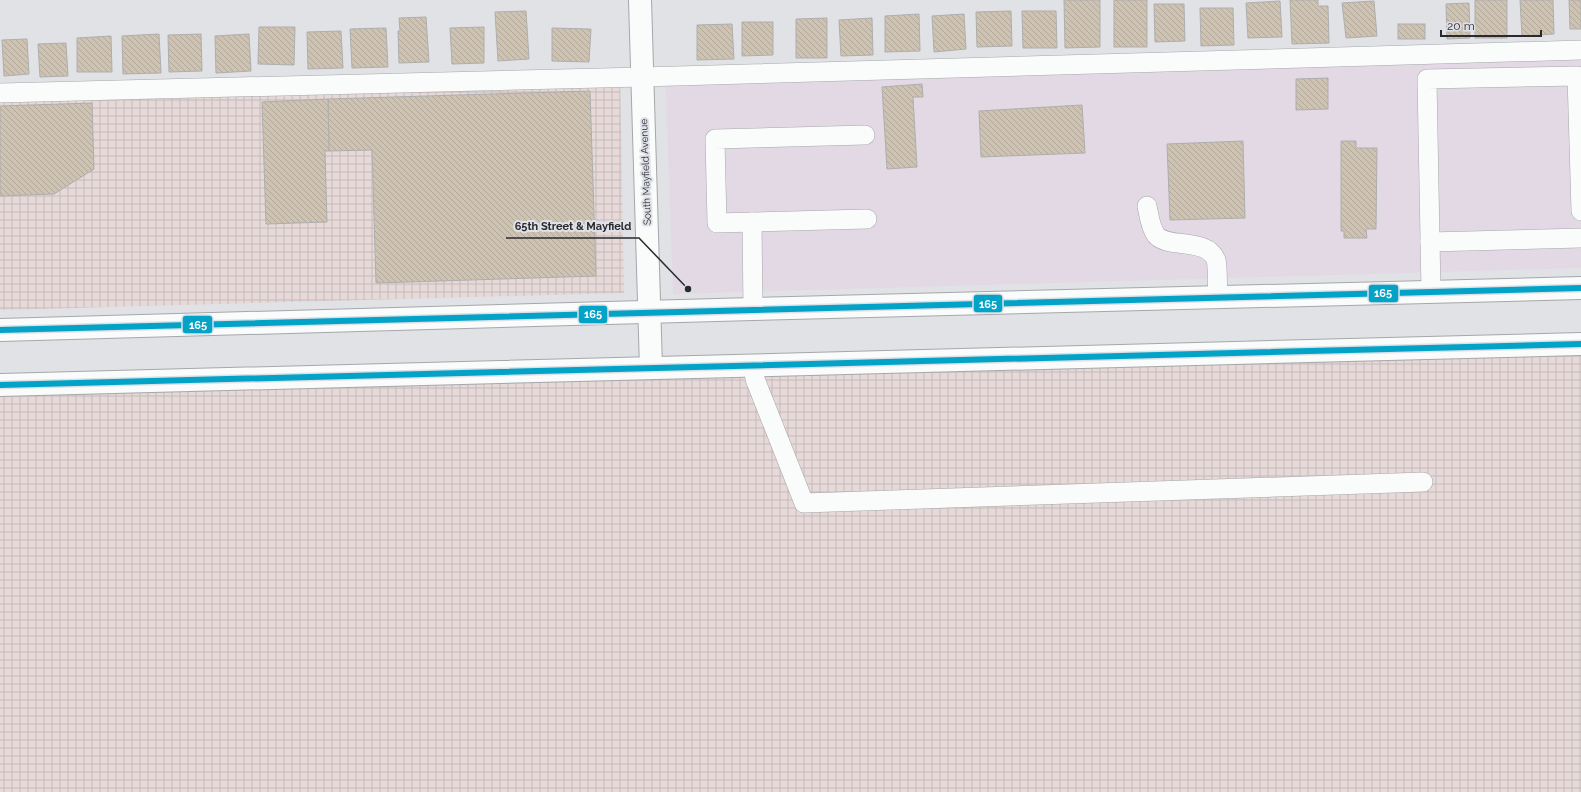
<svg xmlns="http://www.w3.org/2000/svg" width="1581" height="792" font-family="Raleway,sans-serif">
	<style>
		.commercial { fill: #e2d9e4 }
		.industrial { fill: url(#industrial-grid) }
		.building { fill: url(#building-back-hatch); stroke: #aeaeae }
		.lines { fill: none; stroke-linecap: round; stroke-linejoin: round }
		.service-casing { stroke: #a6a7aa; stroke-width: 20 }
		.minor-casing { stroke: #a6a7aa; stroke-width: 24 }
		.tertiary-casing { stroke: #a6a7aa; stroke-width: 24 }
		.service { stroke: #fafbfb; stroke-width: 19 }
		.minor { stroke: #fafbfb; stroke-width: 22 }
		.tertiary { stroke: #fafbfb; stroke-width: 22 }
		.bus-1-casing { stroke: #dfe1e8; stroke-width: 9 }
		.bus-1 { stroke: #02a3c6; stroke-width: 6 }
		.labels { text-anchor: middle; stroke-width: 4; stroke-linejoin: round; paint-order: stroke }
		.street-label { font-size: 10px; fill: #2a2a2d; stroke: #dfe1e8 }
		.leader { fill: none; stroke: #2a2a2d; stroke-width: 1.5 }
		.callout-dot { fill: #2a2a2d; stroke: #dfe1e8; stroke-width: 1.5 }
		.callout-label { font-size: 11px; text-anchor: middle; font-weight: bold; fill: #2a2a2d; stroke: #dfe1e8; stroke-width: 4; stroke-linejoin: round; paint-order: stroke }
		.line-badge { stroke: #dfe1e8; stroke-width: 1.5 }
		.badge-label { font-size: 11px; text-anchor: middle; font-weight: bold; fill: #fff }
	</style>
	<defs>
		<pattern id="industrial-grid" width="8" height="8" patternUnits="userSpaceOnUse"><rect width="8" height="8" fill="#e6d9d8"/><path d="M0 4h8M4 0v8" fill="none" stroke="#c5baba"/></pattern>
		<pattern id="building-back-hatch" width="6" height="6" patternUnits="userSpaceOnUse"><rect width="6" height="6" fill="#cec3b2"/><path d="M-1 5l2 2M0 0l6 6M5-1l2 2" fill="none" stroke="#b1a899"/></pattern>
	</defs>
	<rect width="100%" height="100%" fill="#e1e2e6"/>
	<!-- commercial -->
	<polygon class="commercial" points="1581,42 1581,268 673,294 665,67"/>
	<!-- industrial -->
	<g class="industrial">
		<polygon points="620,68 624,293 0,310 0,85"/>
		<polygon points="1581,340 1581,792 0,792 0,387"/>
	</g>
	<!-- building -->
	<g class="building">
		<polygon points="1064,0 1100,0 1100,47 1065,48"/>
		<rect x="1114" y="0" width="33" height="47"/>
		<polygon points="1290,0 1318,0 1318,6 1328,6 1329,43 1292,44"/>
		<rect x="1475" y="0" width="32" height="38"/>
		<polygon points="1520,0 1553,0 1554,34 1522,36"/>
		<polygon points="1569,0 1581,0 1581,29 1570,29"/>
		<polygon points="1280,1 1282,37 1248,38 1246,3"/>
		<polygon points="1374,1 1377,36 1346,38 1342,3"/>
		<polygon points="1469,3 1470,38 1447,39 1446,4"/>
		<polygon points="1154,4 1184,4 1185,41 1155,42"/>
		<polygon points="1200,8 1233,8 1234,45 1201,46"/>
		<polygon points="526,11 529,59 498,61 495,12"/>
		<polygon points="1011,11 1012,46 977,47 976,12"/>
		<polygon points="1022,11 1056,11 1057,48 1023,48"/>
		<polygon points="919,14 920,51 885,52 885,16"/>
		<polygon points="964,14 966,49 934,52 932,16"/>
		<polygon points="426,17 429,62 399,63 398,31 400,31 399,18"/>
		<polygon points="827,18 827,58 796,58 796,19"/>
		<polygon points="872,18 873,55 841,56 839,20"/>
		<polygon points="742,22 773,22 773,55 742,56"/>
		<polygon points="732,24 734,59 697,60 697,25"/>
		<rect x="1398" y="24" width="27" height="15"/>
		<polygon points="259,27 295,27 294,65 258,64"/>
		<polygon points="484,27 484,63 452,64 450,28"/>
		<polygon points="386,28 388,67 352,68 350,29"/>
		<polygon points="552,28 591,29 589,62 552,61"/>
		<polygon points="341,31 343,68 308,69 307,32"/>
		<polygon points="159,34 161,73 123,74 122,36"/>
		<polygon points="201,34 202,71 169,72 168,35"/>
		<polygon points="249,34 251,71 216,73 215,36"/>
		<polygon points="111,36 112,72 77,72 77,38"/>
		<polygon points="27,39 29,74 4,76 2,40"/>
		<polygon points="66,43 68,76 40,77 38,44"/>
		<polygon points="1328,78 1328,109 1296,110 1296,79"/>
		<polygon points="922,84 923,97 913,97 917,167 887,169 882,87"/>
		<polygon points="590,91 596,276 376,283 372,150 329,151 328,99"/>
		<polygon points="328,99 329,151 325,151 327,222 266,224 262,102"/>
		<polygon points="92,103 94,169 54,194 0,196 0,106"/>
		<polygon points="1082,105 1085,153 981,157 979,111"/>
		<polygon points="1243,141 1245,218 1170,220 1167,144"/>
		<polygon points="1341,141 1356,141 1356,148 1377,148 1376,229 1366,229 1367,238 1344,238 1344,231 1341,231"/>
	</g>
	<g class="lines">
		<defs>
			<g id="service">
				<polyline points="0,93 642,77 1581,50"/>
				<polyline points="865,135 715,139 717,223 867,219"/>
				<path d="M1147,206C1149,215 1150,227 1156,235C1167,249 1207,237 1216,260C1218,266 1217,289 1218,297"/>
				<polyline points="752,222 753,309"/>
				<polyline points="1430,242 1581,238"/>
				<polyline points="1431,292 1427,79 1577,76 1581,211"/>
				<polyline points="753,365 755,379 804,503 1423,482"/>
			</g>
			<polyline id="minor" points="640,0 651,368"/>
			<g id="tertiary">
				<polyline points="0,330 753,309 1581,288"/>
				<polyline points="0,385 1581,344"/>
			</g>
		</defs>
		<!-- service casing -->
		<use href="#service" class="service-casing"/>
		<!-- minor casing -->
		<use href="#minor" class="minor-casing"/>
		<!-- tertiary casing -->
		<use href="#tertiary" class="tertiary-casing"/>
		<!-- service -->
		<use href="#service" class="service"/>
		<!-- minor -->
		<use href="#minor" class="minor"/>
		<!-- tertiary -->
		<use href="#tertiary" class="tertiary"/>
		<defs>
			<g id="bus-1">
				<polyline points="0,330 1581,288"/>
				<polyline points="0,385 1581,344"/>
			</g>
		</defs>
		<!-- bus-1 casing -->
		<use href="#bus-1" class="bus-1-casing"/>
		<!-- bus-1 -->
		<use href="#bus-1" class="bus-1"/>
	</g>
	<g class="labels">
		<!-- street labels -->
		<g class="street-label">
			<text transform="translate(645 172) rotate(-92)" y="4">South Mayfield Avenue</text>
		</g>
	</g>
	<!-- callouts -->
	<path class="leader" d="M688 289L639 238H506"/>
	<circle class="callout-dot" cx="688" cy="289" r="4"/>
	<g class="callout-label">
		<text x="573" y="230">65th Street &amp; Mayfield</text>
	</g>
	<g class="line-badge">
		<rect x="1368" y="284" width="31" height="19" rx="4" fill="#02a3c6"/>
		<rect x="973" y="294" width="30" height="19" rx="4" fill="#02a3c6"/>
		<rect x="578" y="305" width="30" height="19" rx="4" fill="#02a3c6"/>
		<rect x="182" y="315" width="31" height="19" rx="4" fill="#02a3c6"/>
	</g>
	<g class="badge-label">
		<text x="1383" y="297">165</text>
		<text x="988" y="308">165</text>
		<text x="593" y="318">165</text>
		<text x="198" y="329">165</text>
	</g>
	<!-- scale -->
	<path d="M1441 30v6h100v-6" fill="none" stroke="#2a2a2d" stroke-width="2"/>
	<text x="1447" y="30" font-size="12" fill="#2a2a2d" stroke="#dfe1e8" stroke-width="3" paint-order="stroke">20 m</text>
</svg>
